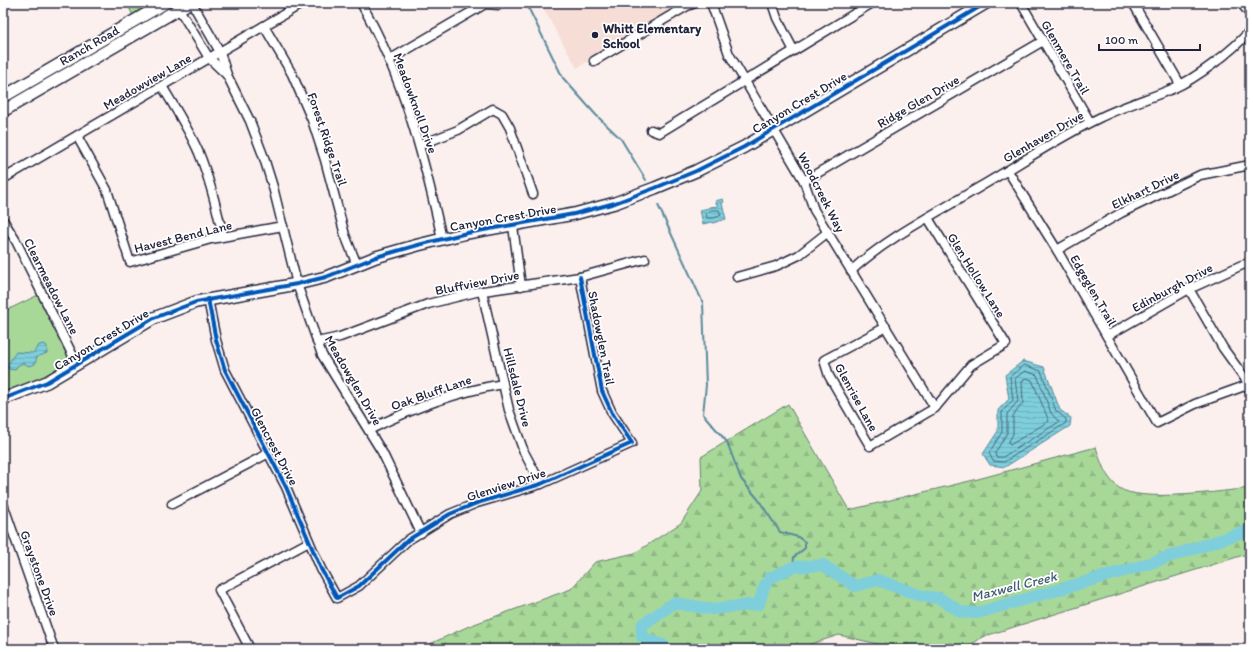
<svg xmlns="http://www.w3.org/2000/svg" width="1253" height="652" font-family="Itim,sans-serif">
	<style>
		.built { fill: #f6ded7 }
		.green { fill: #a7d898; stroke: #647d6a }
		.forest { fill: url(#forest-firs); stroke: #647d6a }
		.park { fill: url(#park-dots); stroke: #647d6a }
		.water { fill: url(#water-rules); stroke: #5a899c }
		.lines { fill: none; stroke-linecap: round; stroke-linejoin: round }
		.shore { stroke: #47677b; stroke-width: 1 }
		.stream { stroke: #5a899c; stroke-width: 2 }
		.river { stroke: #7fcedc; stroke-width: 12 }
		.street-casing { stroke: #22223b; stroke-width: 11 }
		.secondary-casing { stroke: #22223b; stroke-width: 14 }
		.street { stroke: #fff; stroke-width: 8 }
		.secondary { stroke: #fff; stroke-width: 11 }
		.cycleway-casing { stroke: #fff; stroke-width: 6 }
		.cycleway { stroke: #0057b8; stroke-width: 4 }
		.poi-dot { fill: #22223b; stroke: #fff; stroke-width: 1.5 }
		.labels { text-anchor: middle; stroke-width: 3.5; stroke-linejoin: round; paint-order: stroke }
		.poi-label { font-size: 13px; font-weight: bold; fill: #22223b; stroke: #fff; text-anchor: start }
		.street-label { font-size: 13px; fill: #22223b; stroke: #fff }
		.water-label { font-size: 14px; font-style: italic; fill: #435e73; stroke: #fff }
	</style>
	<defs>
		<pattern id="forest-firs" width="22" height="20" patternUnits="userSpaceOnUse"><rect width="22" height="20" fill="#a7d898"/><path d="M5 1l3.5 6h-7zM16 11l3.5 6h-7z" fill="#8fb984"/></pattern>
		<pattern id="park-dots" width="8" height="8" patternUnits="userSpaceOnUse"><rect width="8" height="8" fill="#a7d898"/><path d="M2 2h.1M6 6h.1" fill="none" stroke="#8fb984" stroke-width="1.8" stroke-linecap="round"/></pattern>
		<pattern id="water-rules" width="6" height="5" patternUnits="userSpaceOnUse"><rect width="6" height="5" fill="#7fcedc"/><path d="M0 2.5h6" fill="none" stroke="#6db1be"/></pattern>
	</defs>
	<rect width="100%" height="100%" fill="#fbf0ed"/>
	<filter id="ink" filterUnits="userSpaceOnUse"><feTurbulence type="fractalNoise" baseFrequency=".025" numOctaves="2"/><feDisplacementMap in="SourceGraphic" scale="8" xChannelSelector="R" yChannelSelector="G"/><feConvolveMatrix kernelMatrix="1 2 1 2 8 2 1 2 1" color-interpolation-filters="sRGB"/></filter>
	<g filter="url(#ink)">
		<!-- built -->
		<polygon class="built" points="540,3 685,3 577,68"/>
		<!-- green -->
		<polygon class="green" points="38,295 69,357 68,362 43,377 3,393 3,335 7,333 3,325 3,312"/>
		<!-- forest -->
		<path class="forest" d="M788,404L849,510L978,479L1096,447C1101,463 1105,477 1119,488C1140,503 1224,491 1250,488V553L982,637L966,649H899L839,635L795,649H419L469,626L571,589L595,562L635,553L681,523L702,491L701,457Z"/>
		<!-- park -->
		<polygon class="park" points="127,3 156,3 133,16"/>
		<!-- water -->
		<g class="water">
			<polygon points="723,199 724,202 722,203 726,219 713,223 712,222 703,224 700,210 709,208 709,207 718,206 715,201"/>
			<polygon points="44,344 47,346 47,353 37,357 35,364 29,366 23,363 17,366 15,370 8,369 8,364 16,352 33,353 39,345"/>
			<polygon points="1023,361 1044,367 1060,410 1071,418 1070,426 1005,467 990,465 983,454 998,431 998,410 1009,399 1005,375"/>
		</g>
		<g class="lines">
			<!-- shore -->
			<g class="shore">
				<polygon points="712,210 719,210 721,215 714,218 707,218 706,214"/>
				<polygon points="1024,365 1041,371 1056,411 1066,419 1066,423 1004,462 993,461 989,453 1002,432 1002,412 1013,400 1010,377"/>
				<polygon points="1025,371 1037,375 1051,413 1059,422 1003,457 996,457 995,453 1007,433 1007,414 1018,401 1015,379"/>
				<polygon points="1026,378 1032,380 1049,421 1010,445 1008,443 1013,434 1013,416 1023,403 1022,382"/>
			</g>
			<!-- stream -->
			<g class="stream">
				<polyline points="526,3 563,78 596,115 621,139 646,180"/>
				<polyline points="658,205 703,303 706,385 703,414 727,442 741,479 758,499 780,532 798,537 805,542 805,548 794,557 793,567"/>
			</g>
			<!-- river -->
			<polyline class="river" points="666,649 663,645 642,637 642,625 674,603 712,609 759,604 764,587 770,578 793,567 823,565 855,586 878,580 919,595 941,599 961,612 977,613 1138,567 1250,530"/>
			<defs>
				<g id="street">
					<path d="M361,3C403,76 424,157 442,239"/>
					<polyline points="711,3 729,54 804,181 814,210 935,408"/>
					<polyline points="772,3 777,18 793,49"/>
					<polyline points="1021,3 1090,122"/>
					<polyline points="1133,3 1180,84"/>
					<polyline points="1241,3 1250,14"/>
					<polyline points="179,4 179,9 209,58 227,75 220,52 192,3"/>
					<polyline points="264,26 292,74 312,120 325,160 345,235 357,265"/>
					<polyline points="389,60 485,4 499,5"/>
					<polyline points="594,61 687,6 695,3"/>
					<polyline points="227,75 250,121 263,155 273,187 297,284 322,355 382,452 421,533"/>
					<path d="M162,86C175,108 189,130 199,153C210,180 217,209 223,236"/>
					<polyline points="651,130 659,133 872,3"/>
					<polyline points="77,136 107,190 130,262 211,239 283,226"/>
					<polyline points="420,145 458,130 493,109 502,114 510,128 533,194"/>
					<polyline points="1008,171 1057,250 1157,423 1195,404 1250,384"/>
					<polyline points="3,179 303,3"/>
					<polyline points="804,181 1043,41"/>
					<polyline points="3,220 16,241 77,364"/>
					<polyline points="513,226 521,286"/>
					<polyline points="1057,250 1121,213 1200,175 1250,165"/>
					<path d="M851,271C888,237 935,214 978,188C1018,165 1057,138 1099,118C1123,106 1148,99 1172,89C1197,78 1231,52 1250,31"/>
					<polyline points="737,277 776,266 799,255 828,232"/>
					<polyline points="1189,289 1223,348 1249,384"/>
					<polyline points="482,291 509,410 524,452 541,484"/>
					<polyline points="208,299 216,340 225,370 286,487 321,569 337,598 359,586 408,540 450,514 477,503 541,484 632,443 612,413 602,391 580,277"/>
					<polyline points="886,327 824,360 829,376 870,446 935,408 971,365 1006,344 928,218"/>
					<polyline points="1107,336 1189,289 1242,265 1250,263"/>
					<polyline points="317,342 340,337 428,304 476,292 580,277 645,259"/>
					<path d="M369,430C412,408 455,392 503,384"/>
					<polyline points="3,504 54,649"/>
					<polyline points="172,504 269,453"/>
					<polyline points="248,649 248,645 219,590 309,542"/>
				</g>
				<g id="secondary">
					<polyline points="3,97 165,3"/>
					<polyline points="3,111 189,3"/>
					<polyline points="3,399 47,382 154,318 196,302 297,284 326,277 376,257 418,245 467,233 574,214 615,203 655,188 696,171 744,147 986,3"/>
				</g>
			</defs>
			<!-- street casing -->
			<use href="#street" class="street-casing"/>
			<!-- secondary casing -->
			<use href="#secondary" class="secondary-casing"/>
			<!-- street -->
			<use href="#street" class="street"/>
			<!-- secondary -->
			<use href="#secondary" class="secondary"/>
			<defs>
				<g id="cycleway">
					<polyline points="208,299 216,340 225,370 286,487 321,569 337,598 359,586 408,540 450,514 477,503 541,484 632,443 612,413 602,391 580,277"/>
					<polyline points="3,399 47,382 154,318 196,302 297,284 326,277 376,257 418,245 467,233 574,214 615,203 655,188 696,171 744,147 986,3"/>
				</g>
			</defs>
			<!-- cycleway casing -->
			<use href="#cycleway" class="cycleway-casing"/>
			<!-- cycleway -->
			<use href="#cycleway" class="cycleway"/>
		</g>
	</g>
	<!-- markers -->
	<circle class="poi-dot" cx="595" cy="35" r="4"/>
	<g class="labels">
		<!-- poi labels -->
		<g class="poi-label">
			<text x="603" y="33">Whitt Elementary<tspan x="603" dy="15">School</tspan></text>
		</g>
		<!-- street labels -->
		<g class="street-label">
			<text transform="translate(89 45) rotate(-30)" y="5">Ranch Road</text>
			<text transform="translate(1066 57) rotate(60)" y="5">Glenmere Trail</text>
			<text transform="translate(147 81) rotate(-30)" y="5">Meadowview Lane</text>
			<text transform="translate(918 101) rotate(-30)" y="5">Ridge Glen Drive</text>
			<text transform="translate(799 102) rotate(-31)" y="5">Canyon Crest Drive</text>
			<text transform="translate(416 103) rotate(70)" y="5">Meadowknoll Drive</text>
			<text transform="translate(1043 136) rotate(-30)" y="5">Glenhaven Drive</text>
			<text transform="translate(328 139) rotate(71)" y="5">Forest Ridge Trail</text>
			<text transform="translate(1145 189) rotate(-26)" y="5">Elkhart Drive</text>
			<text transform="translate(822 192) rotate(63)" y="5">Woodcreek Way</text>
			<text transform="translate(503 217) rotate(-10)" y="5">Canyon Crest Drive</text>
			<text transform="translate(183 236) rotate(-14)" y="5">Havest Bend Lane</text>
			<text transform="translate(977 275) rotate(58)" y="5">Glen Hollow Lane</text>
			<text transform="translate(477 282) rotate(-11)" y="5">Bluffview Drive</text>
			<text transform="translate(52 286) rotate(63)" y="5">Clearmeadow Lane</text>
			<text transform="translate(1172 287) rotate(-28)" y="5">Edinburgh Drive</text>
			<text transform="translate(1094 290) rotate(60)" y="5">Edgeglen Trail</text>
			<text transform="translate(602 338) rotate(79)" y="5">Shadowglen Trail</text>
			<text transform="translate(101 339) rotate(-31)" y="5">Canyon Crest Drive</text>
			<text transform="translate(354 380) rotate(60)" y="5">Meadowglen Drive</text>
			<text transform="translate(518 387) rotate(76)" y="5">Hillsdale Drive</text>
			<text transform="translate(431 392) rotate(-19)" y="5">Oak Bluff Lane</text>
			<text transform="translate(857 397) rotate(61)" y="5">Glenrise Lane</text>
			<text transform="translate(275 446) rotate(62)" y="5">Glencrest Drive</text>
			<text transform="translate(506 484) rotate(-18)" y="5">Glenview Drive</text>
			<text transform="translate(40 573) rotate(70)" y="5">Graystone Drive</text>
		</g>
		<!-- water labels -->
		<g class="water-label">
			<text transform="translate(1014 586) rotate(-14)" y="5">Maxwell Creek</text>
		</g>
	</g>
	<!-- margin -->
	<rect width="1253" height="652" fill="none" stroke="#fff" stroke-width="16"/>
	<rect x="8" y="8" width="1237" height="636" fill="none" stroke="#22223b" stroke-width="1.5" filter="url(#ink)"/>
	<!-- scale -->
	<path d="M1099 44v6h101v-6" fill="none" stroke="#22223b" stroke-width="2"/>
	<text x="1105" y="44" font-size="12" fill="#22223b" stroke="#ffffff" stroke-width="3" paint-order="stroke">100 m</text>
</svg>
